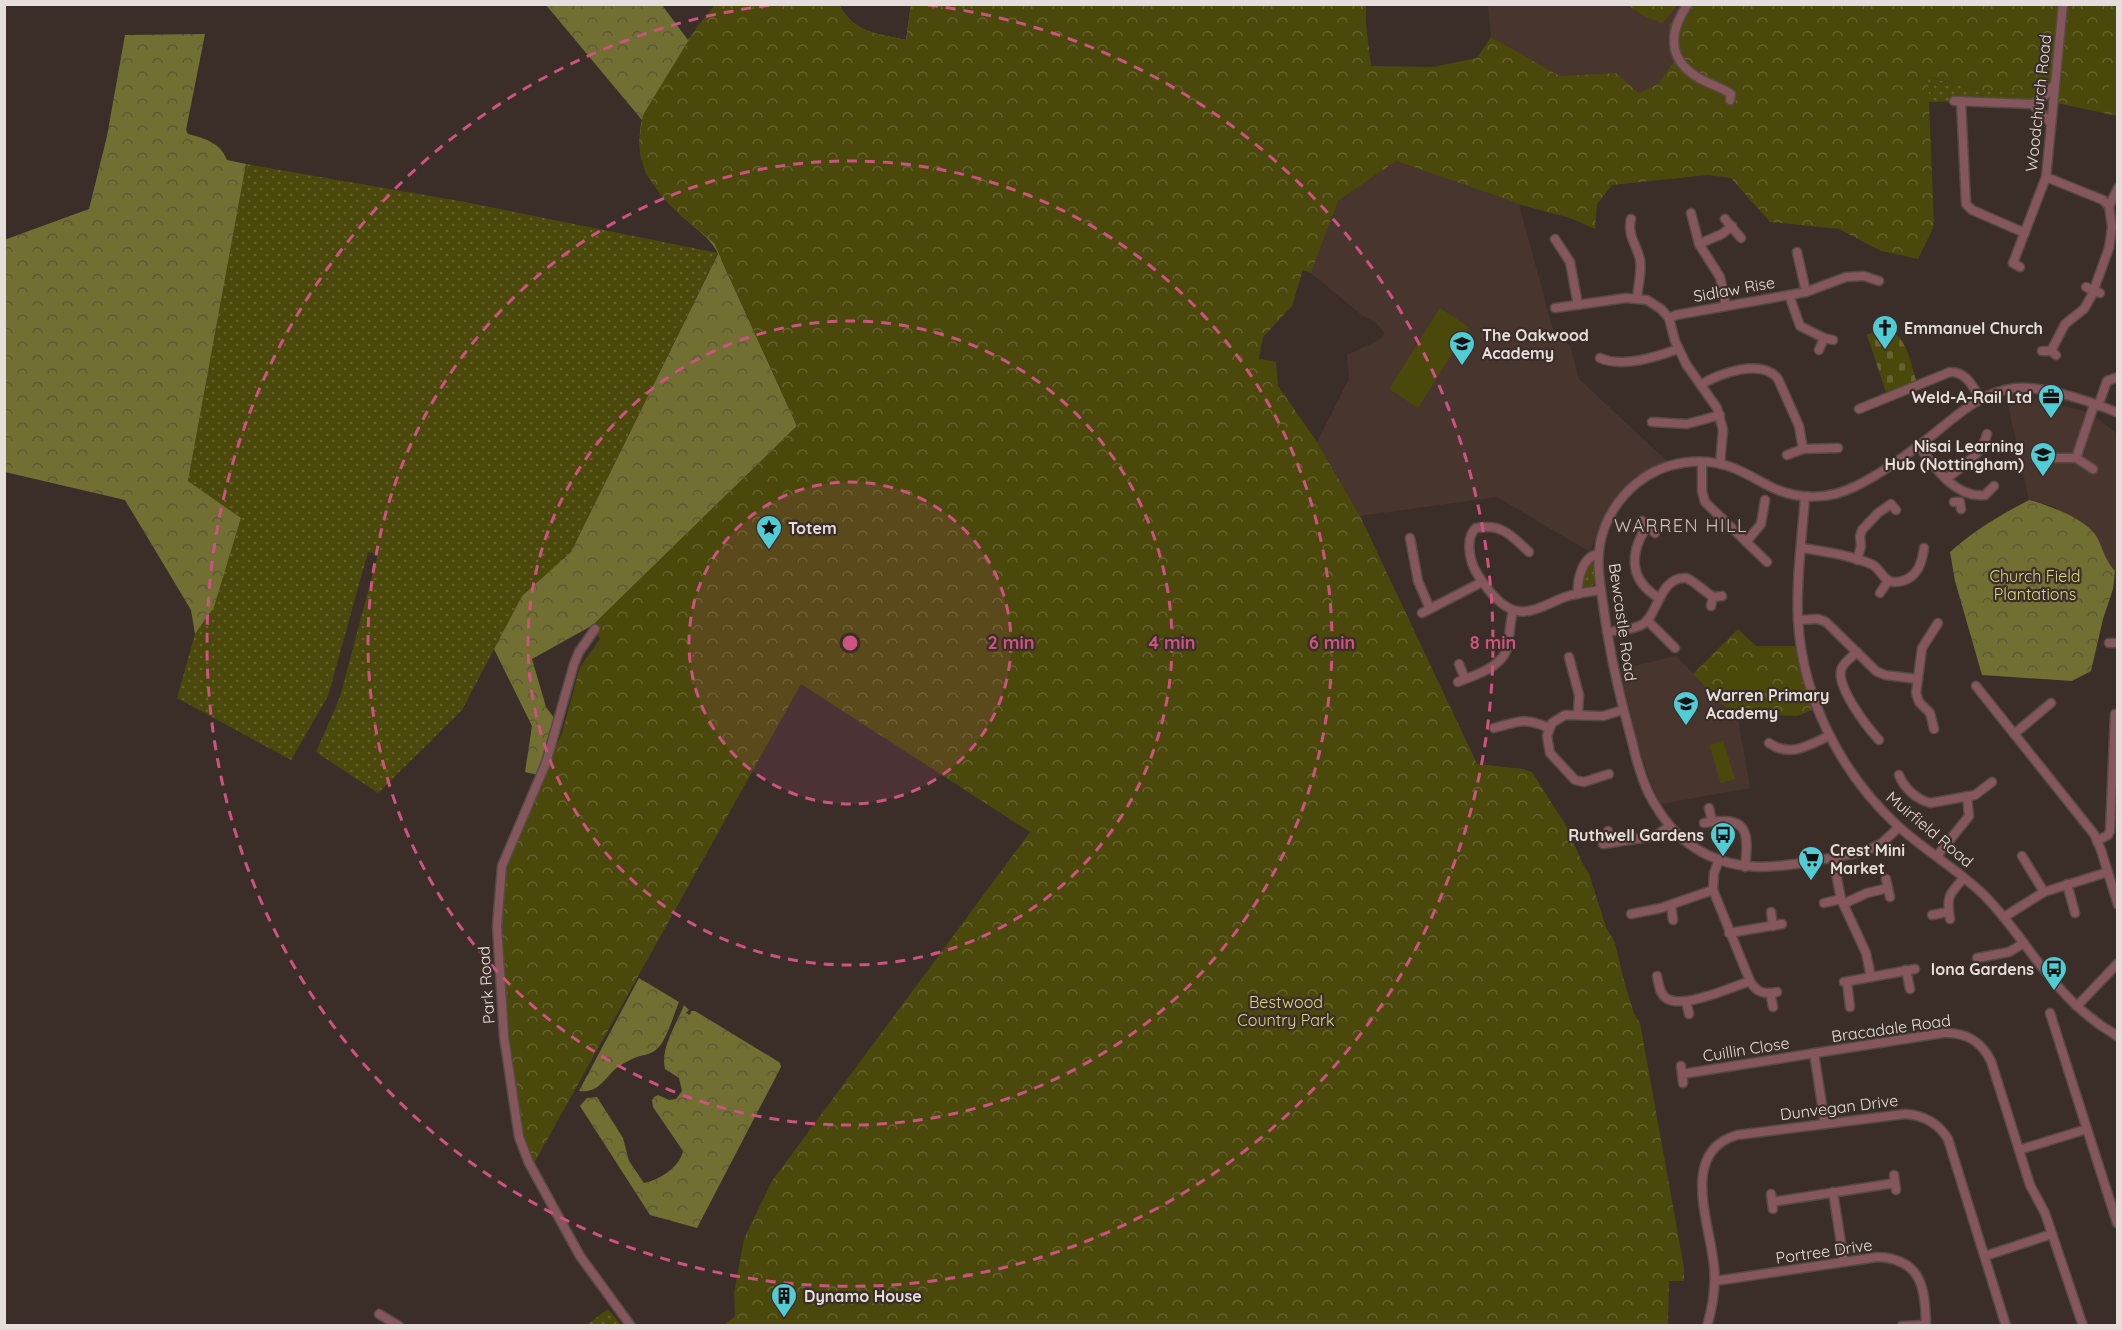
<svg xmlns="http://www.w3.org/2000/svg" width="2122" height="1330" font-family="Quicksand,sans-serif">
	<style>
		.built { fill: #48352e }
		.grass { fill: url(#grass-dots) }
		.forest { fill: url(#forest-crowns) }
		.cemetery { fill: url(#cemetery-stones) }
		.park { fill: url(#park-crowns) }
		.pitch { fill: #4b480c }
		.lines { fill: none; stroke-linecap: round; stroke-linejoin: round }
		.minor-casing { stroke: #564a45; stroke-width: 11 }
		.minor { stroke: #85565c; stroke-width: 8 }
		.ring { fill: none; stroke: #cd5381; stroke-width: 3; stroke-dasharray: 10 8 }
		.labels { text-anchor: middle; stroke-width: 4.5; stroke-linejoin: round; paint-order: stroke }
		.street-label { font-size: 16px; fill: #e6deda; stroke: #3b2e29 }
		.poi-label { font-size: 16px; font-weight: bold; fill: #e6deda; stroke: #3b2e29; text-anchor: start }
		.park-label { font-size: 16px; fill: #ddd981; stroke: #3b2e29 }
		.neighbourhood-label { font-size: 18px; letter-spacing: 1.5px; fill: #d0c0ba; stroke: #3b2e29 }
		.centre { fill: #cd5381; stroke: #3b2e29; stroke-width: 3 }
		.ring-label { font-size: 18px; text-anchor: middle; font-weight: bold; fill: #cd5381; stroke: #3b2e29; stroke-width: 4.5; stroke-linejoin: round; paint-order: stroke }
	</style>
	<defs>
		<pattern id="grass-dots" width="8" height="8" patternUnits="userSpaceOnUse" patternTransform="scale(1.5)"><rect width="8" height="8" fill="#4b480c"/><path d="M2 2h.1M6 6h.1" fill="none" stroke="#65622f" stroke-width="1.8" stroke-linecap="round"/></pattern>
		<pattern id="forest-crowns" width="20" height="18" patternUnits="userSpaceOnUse" patternTransform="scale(1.5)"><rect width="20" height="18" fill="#726f33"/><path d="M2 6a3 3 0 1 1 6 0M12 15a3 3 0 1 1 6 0" fill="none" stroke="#5c593a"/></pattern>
		<pattern id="cemetery-stones" width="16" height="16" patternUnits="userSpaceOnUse" patternTransform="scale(1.5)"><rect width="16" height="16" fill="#4b480c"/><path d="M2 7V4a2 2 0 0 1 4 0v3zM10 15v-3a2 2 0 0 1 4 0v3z" fill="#65622f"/></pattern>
		<pattern id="park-crowns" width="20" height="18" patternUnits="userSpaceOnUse" patternTransform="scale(1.5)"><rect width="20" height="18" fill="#4b480c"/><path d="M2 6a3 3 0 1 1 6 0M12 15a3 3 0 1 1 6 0" fill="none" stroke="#65622f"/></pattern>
	</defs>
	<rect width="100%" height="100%" fill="#3b2e29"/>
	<!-- built -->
	<g class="built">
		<polygon points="1488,5 1683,5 1672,23 1670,35 1669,44 1674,61 1658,84 1639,93 1616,73 1560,76 1491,37"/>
		<polygon points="1396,161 1519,204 1556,341 1565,341 1570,346 1579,379 1667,461 1640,475 1618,496 1606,514 1590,552 1497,497 1360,516 1317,442 1349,379 1347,355 1379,340 1383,337 1384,333 1376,323 1363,316 1311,273 1338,201"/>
		<polygon points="2010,395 2081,410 2096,417 2117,434 2118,568 2115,571 2107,562 2095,534 2053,506 2029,500 2006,396"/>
		<polygon points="1676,656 1738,720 1750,788 1661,804 1652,786 1639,747 1620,669"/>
	</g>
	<!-- grass -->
	<g class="grass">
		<polygon points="2051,73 2032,100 1929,102 1927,77 1977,90"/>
		<polygon points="246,164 465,202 718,253 571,552 522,596 462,710 378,793 316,752 340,697 378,554 368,552 328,696 291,760 177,698 195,634 214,607 241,518 188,481"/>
		<polygon points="1594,560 1597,580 1590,588 1582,587 1581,583 1589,561"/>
		<polygon points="608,1309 621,1325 589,1325 588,1324"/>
	</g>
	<!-- forest -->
	<g class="forest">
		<path d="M546,5H662L688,40L715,5H839C855,34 876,33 906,40L911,5H1167L721,259L797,426L593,625L532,659L546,707L554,718L537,775L525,772L532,726L494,649L522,596L571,552L718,254C712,240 701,233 690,223C657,195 632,165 642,120Z"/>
		<path d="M205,34L186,130L188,134C204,138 221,143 227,160L246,164L188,481L241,518L214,607L195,634L191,610L125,500L5,472L4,240L89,209L107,136L125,35Z"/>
		<path d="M2029,500C2048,505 2083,518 2095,534C2103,546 2103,558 2115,571L2113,589L2103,619L2091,671L2072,681L1982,675L1955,581L1950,552C1973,531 2002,514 2029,500Z"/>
		<path d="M639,978L679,1002C673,1016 668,1037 658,1048C652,1055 640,1055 632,1059C626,1062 618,1066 613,1071C602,1083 596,1093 579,1091Z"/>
		<path d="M684,1005L689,1010L686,1013L690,1015L691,1011H695L774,1059L780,1063L781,1067L697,1228L650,1215L580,1106L587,1098L597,1097L623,1138L629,1161L644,1183C659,1180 680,1167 683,1151L653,1107L652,1100L654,1097L658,1095L669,1100L676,1099L682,1091L679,1078L665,1069C660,1047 677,1024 684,1005Z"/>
	</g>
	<!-- cemetery -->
	<path class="cemetery" d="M1881,329C1907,330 1909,361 1917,382L1886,392L1867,335Z"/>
	<!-- park -->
	<g class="park">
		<path d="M715,5H839C855,34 876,33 906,40L911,5H1366V24L1371,66L1433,67L1477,58L1491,37L1560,76L1616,73L1639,93L1658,84L1674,61L1669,44V23L1672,22L1683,5H2117V116L2039,99L2032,100L2020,93L1977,90L1928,77L1934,226L1918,259L1881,251L1839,229L1770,222L1731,178L1708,175L1612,185L1597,204L1595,229L1570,218L1525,206L1396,161L1338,201L1311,273L1303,270L1292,306L1263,337L1259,359L1276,362L1278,386L1317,442L1360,516L1477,764L1523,769L1532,772L1565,824L1583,864L1589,874L1606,927L1615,943L1624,981L1634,1014L1640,1023L1684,1268V1281H1669L1668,1325H724L735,1316L734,1293L744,1239L772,1181L1030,832L801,684L533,1165L518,1113L509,1057L500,925L506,870L523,824L562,733L580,667L600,639L593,625L797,426L714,243L677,212L661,195L646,174L640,155L639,142L643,115L696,28Z"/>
		<polygon points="1627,5 1678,5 1662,23 1646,17"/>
		<polygon points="1738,629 1756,646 1795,646 1799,667 1812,710 1797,716 1771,715 1738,720 1693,674"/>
	</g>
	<!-- pitch -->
	<g class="pitch">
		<polygon points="2117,67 2117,108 2103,102"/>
		<polygon points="1440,308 1469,327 1418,408 1389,389"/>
		<polygon points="1748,667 1757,687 1743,693 1734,673"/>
		<polygon points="1723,740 1735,779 1721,783 1709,745"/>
	</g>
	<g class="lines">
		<defs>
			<g id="minor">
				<path d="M1688,4C1669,31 1667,58 1697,77C1708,84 1721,87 1731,94L1730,100"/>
				<polyline points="1954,101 2032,104 2051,123"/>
				<polyline points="1961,101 1966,204 1972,210 2025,233"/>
				<polyline points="2032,104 2041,100 2054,85"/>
				<polyline points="2046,177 2103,200 2109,206"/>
				<polyline points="1691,213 1699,244 1720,277 1726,306"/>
				<path d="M1631,219C1627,236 1637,245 1640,260C1642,272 1638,286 1637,298"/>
				<polyline points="1725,219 1741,238"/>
				<polyline points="1555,239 1570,262 1578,305"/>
				<polyline points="1699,244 1722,234 1732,226"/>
				<polyline points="1797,252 1806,292"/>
				<polyline points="2020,267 2013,263 2046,177 2063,4"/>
				<polyline points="2086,287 2100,293"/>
				<polyline points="1789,295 1800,326 1824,338 1833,340"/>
				<polyline points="1555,308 1626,298 1647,300 1661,309 1669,318 1675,341 1686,364 1717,408 1723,430 1720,464"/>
				<polyline points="1669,318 1676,315 1806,292 1846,277 1864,276 1879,281"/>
				<polyline points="1819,350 1824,338"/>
				<polyline points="2042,351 2051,351 2056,355"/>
				<polyline points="2051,351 2065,324 2084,309 2092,295 2109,248 2112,227 2109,206 2118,188"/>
				<path d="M1600,358C1623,368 1656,357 1678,349"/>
				<path d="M1701,385C1718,373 1763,358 1778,379L1799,426L1803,449"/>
				<polyline points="2098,406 2107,381 2118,377"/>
				<path d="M1859,409L1950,372C1967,372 1972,386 1981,399"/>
				<polyline points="1652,422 1687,424 1720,415"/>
				<path d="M1918,445C1934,466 1955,499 1985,495L1994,486"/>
				<polyline points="1787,455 1803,449 1838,448"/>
				<polyline points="2056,458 2076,458 2093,469"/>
				<polyline points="2076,458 2094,405"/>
				<polyline points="1702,462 1702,491 1705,502 1767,562"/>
				<path d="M1946,479C1962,466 1982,455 1987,434"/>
				<path d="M1805,497C1802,537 1796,579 1798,619C1802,698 1841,774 1899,827C1926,851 1958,870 1984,895C2014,925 2035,963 2065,994C2074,1004 2084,1013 2095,1021C2102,1027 2111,1031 2118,1037"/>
				<polyline points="1954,502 1960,502 1961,509"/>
				<polyline points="1642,521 1655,533"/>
				<path d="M1647,526C1629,554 1629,580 1659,598"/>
				<polyline points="1410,538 1418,581 1430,609"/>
				<polyline points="1746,542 1761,524 1765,500"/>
				<path d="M1801,548C1824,551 1849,555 1871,564C1879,567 1881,576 1888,580C1892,583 1898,582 1902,581C1918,577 1922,562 1924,548"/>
				<path d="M1529,552C1512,536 1502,523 1476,528C1467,536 1469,552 1472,563C1476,575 1484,584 1492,594C1518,624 1535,609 1565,597C1577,593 1589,592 1601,590"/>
				<polyline points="1857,560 1861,546 1860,536 1862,530 1878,513 1891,504 1896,510"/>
				<polyline points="1880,593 1888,581"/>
				<path d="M1578,594C1577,580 1582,556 1599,554"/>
				<polyline points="1711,606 1713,597 1722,596"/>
				<polyline points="1422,613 1482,582"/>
				<polyline points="1647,620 1675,648"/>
				<polyline points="1798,620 1818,619 1826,622 1876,671 1885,675 1918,679"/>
				<polyline points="595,629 579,652 574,664 546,763 502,866 497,926 504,1037 519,1137 529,1163 580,1256 631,1326"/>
				<path d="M1607,632C1619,630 1638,630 1647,621C1658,608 1663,576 1686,578C1691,579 1707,593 1713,597"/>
				<polyline points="2109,643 2118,643"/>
				<path d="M1857,652C1852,657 1843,662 1841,670C1837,688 1867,727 1879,740"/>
				<polyline points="1569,657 1579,695 1578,714"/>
				<polyline points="1459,664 1465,679"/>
				<path d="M1458,682C1477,674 1505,667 1508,644C1510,632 1510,622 1513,611"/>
				<polyline points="1976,686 2094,834 2101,850 2118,905"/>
				<path d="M1494,728C1519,721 1525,717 1549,728"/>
				<polyline points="1934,729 1930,713 1919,702 1916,693 1922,648 1938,623"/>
				<polyline points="2014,734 2051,703"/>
				<path d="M1769,743C1790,758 1809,745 1829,736"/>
				<polyline points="1609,774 1584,782 1575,780 1550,753 1547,736 1552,723 1565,715 1603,716 1623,710"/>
				<path d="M1899,775C1904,788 1916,799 1930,803L1975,795L1992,782"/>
				<polyline points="1709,808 1712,821"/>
				<path d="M1704,823C1745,816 1750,827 1745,867"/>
				<path d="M1899,827L1882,843L1868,850C1850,855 1831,858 1813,861C1771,869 1733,872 1695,848C1674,835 1660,815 1649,794C1641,777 1636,759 1632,741C1620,698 1610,655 1604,611C1601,589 1596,566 1600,544C1604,521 1618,498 1637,483C1664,461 1704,455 1736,469C1748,474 1759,481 1771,487C1798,500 1829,500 1856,486C1883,473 1906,455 1930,437C1956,416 1981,392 2015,388C2042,385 2093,402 2118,413"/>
				<polyline points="1608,831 1611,843"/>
				<polyline points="2097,841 2108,835 2110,831 2115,714"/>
				<polyline points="1603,844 1655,836 1670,826"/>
				<polyline points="1937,856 1969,816 1967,796"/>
				<polyline points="2022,856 2044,892"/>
				<polyline points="1833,858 1841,899 1866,953 1871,977"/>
				<path d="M1719,860L1714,873L1713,890L1750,981C1756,992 1764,995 1777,992"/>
				<polyline points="1886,879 1890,897"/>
				<polyline points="2067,884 2075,913"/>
				<polyline points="1824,903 1841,899"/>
				<polyline points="1843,904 1867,893 1888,888"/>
				<polyline points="1671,905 1673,920"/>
				<polyline points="1771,912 1773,926"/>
				<polyline points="1631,914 1661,908 1713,890"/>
				<polyline points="1932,915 1948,912"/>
				<polyline points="2004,917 2044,892 2108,872"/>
				<path d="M1950,919C1946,897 1949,894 1964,878"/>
				<polyline points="1729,933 1782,924"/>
				<polyline points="1977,958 2009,952 2024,943"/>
				<polyline points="1906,970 1910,989"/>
				<path d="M1657,976C1659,984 1659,993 1666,998C1682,1010 1732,987 1750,981"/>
				<polyline points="1844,982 1915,969"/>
				<polyline points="1847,982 1850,1007"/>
				<polyline points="1770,993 1773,1007"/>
				<polyline points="1686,1001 1689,1014"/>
				<polyline points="2077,1006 2118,963"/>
				<polyline points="2050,1013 2117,1223"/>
				<polyline points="1814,1053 1825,1124"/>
				<polyline points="1681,1066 1683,1083"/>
				<path d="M1682,1074L1943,1033C1966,1032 1981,1041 1991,1061L2030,1185L2045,1213L2083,1326"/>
				<polyline points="2019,1150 2087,1129"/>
				<polyline points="1894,1175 1896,1190"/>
				<polyline points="1833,1192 1844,1262"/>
				<polyline points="1771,1194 1773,1209"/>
				<polyline points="1772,1202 1895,1183"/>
				<polyline points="1985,1256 2052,1234"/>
				<path d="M1715,1281L1878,1257C1923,1259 1925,1290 1926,1326"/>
				<polyline points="379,1314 399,1326"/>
				<path d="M1707,1326C1713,1306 1716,1286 1714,1266C1710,1223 1679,1152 1737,1135L1905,1114C1924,1115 1938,1123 1948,1139L2006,1326"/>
				<polyline points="1902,1326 1926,1325"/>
			</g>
		</defs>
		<!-- minor casing -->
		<use href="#minor" class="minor-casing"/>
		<!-- minor -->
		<use href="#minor" class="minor"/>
	</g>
	<!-- distance rings -->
	<circle cx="850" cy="643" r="161" fill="#cd5381" fill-opacity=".12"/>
	<g class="ring">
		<circle cx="850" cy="643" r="161"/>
		<circle cx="850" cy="643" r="322"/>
		<circle cx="850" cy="643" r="482"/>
		<path d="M928 5A643 643 0 1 1 772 5"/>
	</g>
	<!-- icons -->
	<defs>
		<symbol id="church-pin" viewBox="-11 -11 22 30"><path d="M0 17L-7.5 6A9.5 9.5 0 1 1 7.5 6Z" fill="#51ccd4" stroke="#3b2e29"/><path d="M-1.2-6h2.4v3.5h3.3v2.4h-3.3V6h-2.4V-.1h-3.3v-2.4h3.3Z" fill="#111"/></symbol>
		<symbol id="school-pin" viewBox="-11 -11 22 30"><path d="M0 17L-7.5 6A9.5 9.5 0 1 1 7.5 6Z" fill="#51ccd4" stroke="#3b2e29"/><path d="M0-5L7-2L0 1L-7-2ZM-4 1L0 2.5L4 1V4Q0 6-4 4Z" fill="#111"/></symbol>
		<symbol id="office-pin" viewBox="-11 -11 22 30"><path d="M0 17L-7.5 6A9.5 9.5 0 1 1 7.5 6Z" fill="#51ccd4" stroke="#3b2e29"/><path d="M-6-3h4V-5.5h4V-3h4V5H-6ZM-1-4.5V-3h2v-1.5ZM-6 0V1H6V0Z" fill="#111"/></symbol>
		<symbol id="sight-pin" viewBox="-11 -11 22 30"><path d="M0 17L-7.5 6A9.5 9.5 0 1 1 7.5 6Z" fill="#51ccd4" stroke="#3b2e29"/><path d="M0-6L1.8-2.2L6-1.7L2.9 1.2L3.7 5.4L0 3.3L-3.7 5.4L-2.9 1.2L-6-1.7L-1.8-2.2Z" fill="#111"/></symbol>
		<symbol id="bus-pin" viewBox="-11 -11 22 30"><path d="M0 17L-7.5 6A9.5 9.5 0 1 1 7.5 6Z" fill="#51ccd4" stroke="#3b2e29"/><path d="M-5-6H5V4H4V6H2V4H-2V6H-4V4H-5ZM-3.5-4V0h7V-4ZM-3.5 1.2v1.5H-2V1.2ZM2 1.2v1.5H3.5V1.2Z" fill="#111"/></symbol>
		<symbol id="supermarket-pin" viewBox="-11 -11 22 30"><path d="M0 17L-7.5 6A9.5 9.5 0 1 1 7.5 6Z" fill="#51ccd4" stroke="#3b2e29"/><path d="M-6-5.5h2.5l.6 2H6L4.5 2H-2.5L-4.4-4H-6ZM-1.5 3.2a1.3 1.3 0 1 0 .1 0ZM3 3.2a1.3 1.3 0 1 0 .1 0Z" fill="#111"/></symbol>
		<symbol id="building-pin" viewBox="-11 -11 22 30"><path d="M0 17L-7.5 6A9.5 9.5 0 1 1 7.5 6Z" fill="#51ccd4" stroke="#3b2e29"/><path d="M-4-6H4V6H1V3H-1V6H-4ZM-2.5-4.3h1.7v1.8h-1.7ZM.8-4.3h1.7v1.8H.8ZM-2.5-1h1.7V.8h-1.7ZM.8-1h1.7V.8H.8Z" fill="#111"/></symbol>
	</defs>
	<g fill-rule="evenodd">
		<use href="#church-pin" x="1870" y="313" width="30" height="40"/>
		<use href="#school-pin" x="1447" y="329" width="30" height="40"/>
		<use href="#office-pin" x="2036" y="382" width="30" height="40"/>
		<use href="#school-pin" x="2028" y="440" width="30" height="40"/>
		<use href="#sight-pin" x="754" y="513" width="30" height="40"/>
		<use href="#school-pin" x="1671" y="689" width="30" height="40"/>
		<use href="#bus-pin" x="1708" y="820" width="30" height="40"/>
		<use href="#supermarket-pin" x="1796" y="844" width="30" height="40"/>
		<use href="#bus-pin" x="2039" y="954" width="30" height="40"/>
		<use href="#building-pin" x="769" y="1281" width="30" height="40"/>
	</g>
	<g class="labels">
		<!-- street labels -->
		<g class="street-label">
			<text transform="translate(2038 103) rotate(-84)" y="6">Woodchurch Road</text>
			<text transform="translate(1734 289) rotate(-10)" y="6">Sidlaw Rise</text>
			<text transform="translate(1623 622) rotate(82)" y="6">Bewcastle Road</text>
			<text transform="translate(1930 829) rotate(40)" y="6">Muirfield Road</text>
			<text transform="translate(486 985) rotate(-94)" y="6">Park Road</text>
			<text transform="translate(1891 1028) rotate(-8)" y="6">Bracadale Road</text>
			<text transform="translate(1746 1049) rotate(-9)" y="6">Cuillin Close</text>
			<text transform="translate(1839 1107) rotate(-7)" y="6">Dunvegan Drive</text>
			<text transform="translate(1824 1251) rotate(-8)" y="6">Portree Drive</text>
		</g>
		<!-- poi labels -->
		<g class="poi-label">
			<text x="1904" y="334">Emmanuel Church</text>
			<text x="1482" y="341">The Oakwood<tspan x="1482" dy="18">Academy</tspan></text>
			<text x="2032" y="403" text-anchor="end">Weld-A-Rail Ltd</text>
			<text x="2024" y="452" text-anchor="end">Nisai Learning<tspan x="2024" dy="18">Hub (Nottingham)</tspan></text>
			<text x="788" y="534">Totem</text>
			<text x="1706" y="701">Warren Primary<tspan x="1706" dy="18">Academy</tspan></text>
			<text x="1704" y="841" text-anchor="end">Ruthwell Gardens</text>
			<text x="1830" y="856">Crest Mini<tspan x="1830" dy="18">Market</tspan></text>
			<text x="2034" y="975" text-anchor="end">Iona Gardens</text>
			<text x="804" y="1302">Dynamo House</text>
		</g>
		<!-- park labels -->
		<g class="park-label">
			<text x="2035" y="582">Church Field<tspan x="2035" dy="18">Plantations</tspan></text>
			<text x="1286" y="1008">Bestwood<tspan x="1286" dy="18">Country Park</tspan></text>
		</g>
		<!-- neighbourhood labels -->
		<g class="neighbourhood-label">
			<text x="1681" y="532">WARREN HILL</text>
		</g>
	</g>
	<circle cx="850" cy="643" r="9" class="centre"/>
	<g class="ring-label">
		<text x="1011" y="649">2 min</text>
		<text x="1172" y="649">4 min</text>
		<text x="1332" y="649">6 min</text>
		<text x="1493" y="649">8 min</text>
	</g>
	<!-- border -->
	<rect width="2122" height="1330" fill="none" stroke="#e6deda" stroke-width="12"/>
</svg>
